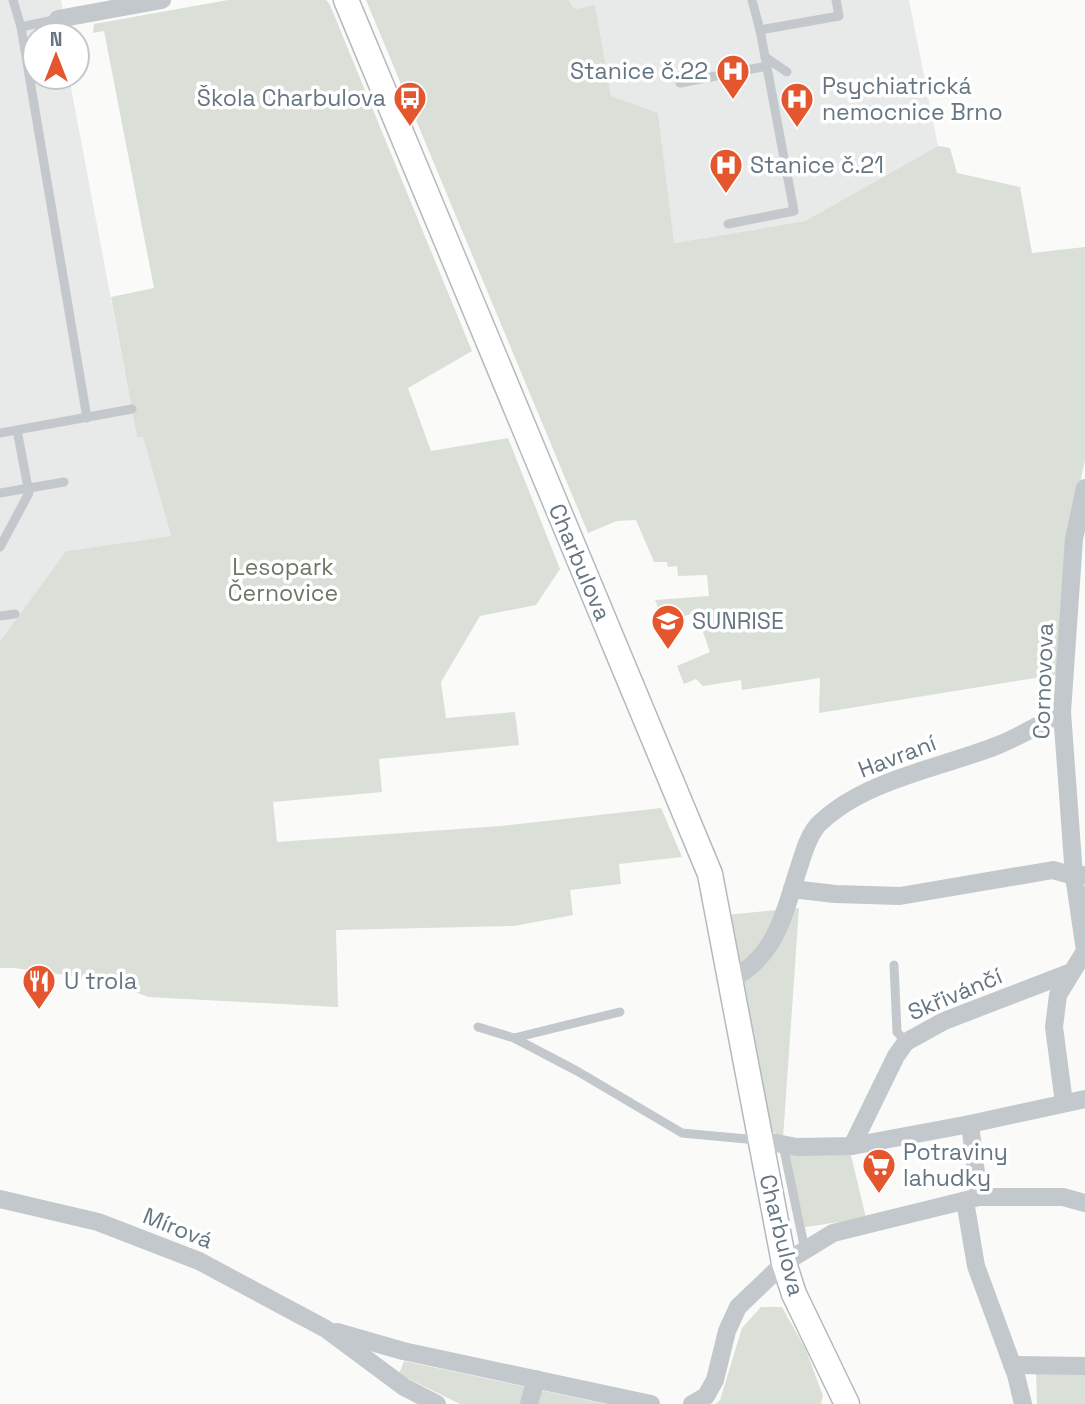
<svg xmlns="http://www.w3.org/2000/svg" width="1085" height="1404" font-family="'Space Grotesk',sans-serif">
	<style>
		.built { fill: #e8e9e9 }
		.green { fill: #dadfd7 }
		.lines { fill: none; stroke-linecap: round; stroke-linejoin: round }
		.secondary-casing { stroke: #b3babf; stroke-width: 27 }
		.lane { stroke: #c3c8cc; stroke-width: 9 }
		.street { stroke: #c3c8cc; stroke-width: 18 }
		.secondary { stroke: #fff; stroke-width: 24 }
		.labels { text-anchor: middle; stroke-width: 7; stroke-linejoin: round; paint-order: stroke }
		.poi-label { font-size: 23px; fill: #657683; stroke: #fff; text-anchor: start }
		.street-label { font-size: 23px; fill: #657683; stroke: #fff }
		.park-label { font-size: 23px; fill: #687a64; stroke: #fff }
	</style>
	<rect width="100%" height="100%" fill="#fafaf8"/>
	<!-- built -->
	<g class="built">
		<polygon points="0,0 61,0 63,11 57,12 61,35 35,35 35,77 69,77 137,437 143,436 171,536 66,551 0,641"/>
		<polygon points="569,0 909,0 938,146 805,221 673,243 658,113 611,96 595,6 577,9 573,7"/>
	</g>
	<!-- green -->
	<g class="green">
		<polygon points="228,0 326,0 330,5 472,351 408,388 431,451 508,438 560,569 536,605 480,616 441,682 446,718 515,712 519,745 379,759 382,792 273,802 277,842 501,826 661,808 682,857 619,864 621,884 570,890 573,915 514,926 336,930 338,1007 149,997 95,979 14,968 0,968 0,641 66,551 171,536 143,437 137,437 111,297 154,288 104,31 93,33 94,24"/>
		<polygon points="366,0 569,0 573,7 577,9 595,5 611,96 658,113 674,243 805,221 938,146 950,148 957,173 1020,187 1032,253 1085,247 1085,460 1071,524 1060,674 819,713 820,678 742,690 741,680 703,686 696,679 684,684 677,666 710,652 696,612 665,623 655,600 709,596 707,575 678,576 677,566 668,567 667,562 654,562 636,520 617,521 588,533"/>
		<polygon points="799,908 783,1138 765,1127 725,915"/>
		<polygon points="850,1151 866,1218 805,1227 788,1152"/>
		<polygon points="761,1307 782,1307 806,1350 823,1396 821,1404 715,1404 720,1400 742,1328"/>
		<polygon points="404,1361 606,1404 460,1404 399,1374"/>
		<polygon points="1036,1370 1085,1371 1085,1404 1037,1404"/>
	</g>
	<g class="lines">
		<defs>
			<polyline id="secondary" points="346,0 710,874 784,1263 794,1294 847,1404"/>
		</defs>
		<!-- secondary casing -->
		<use href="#secondary" class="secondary-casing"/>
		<!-- lane -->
		<g class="lane">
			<polyline points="13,0 21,27 87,418"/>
			<polyline points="21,27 58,19"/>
			<polyline points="760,30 839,16 836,0"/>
			<polyline points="765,57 787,72"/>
			<polyline points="680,83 767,66"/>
			<polyline points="728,224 794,211 760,30 752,0"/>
			<polyline points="0,433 132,409"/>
			<polyline points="0,493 64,482"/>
			<polyline points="0,547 29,493 17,430"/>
			<polyline points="0,616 15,614"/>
			<polyline points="894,965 897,1032 906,1042"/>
			<polyline points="478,1027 514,1038 577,1071 682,1133 757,1140"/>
			<polyline points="514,1038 620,1012"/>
			<polyline points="783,1145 805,1250"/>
		</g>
		<!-- street -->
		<g class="street">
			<polyline points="58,19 162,0"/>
			<polyline points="792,889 835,894 900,896 1053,870 1074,876 1083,875"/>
			<path d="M731,979C778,956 785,909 800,864C804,851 810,831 821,822C865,780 940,768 996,746C1019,737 1041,724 1062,712"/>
			<polyline points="1064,1103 1054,1027 1058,995 1085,951 1074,876 1062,712 1074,539 1085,488"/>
			<polyline points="970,1124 979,1197"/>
			<polyline points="760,1140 797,1147 852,1146 970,1124 1085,1099"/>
			<polyline points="852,1146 896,1056 906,1042 944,1021 1069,973"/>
			<polyline points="0,1199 98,1222 199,1261 326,1329 404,1387 437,1404"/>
			<polyline points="965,1201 976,1266 1016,1375 1023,1404"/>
			<polyline points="337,1332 403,1351 651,1404"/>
			<polyline points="1012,1365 1085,1366"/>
			<polyline points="529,1404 536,1379"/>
			<polyline points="692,1404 706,1396 715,1380 727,1331 738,1307 784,1263 833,1233 979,1197 1063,1197 1085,1203"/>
		</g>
		<!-- secondary -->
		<use href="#secondary" class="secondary"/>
	</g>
	<!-- icons -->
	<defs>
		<symbol id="hospital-pin" viewBox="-11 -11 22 30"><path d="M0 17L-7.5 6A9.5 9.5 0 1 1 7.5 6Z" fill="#e4572e" stroke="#fff"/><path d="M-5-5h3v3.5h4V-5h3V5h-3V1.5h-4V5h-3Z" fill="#fff"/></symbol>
		<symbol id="bus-pin" viewBox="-11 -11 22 30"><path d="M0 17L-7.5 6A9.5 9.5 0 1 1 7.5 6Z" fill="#e4572e" stroke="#fff"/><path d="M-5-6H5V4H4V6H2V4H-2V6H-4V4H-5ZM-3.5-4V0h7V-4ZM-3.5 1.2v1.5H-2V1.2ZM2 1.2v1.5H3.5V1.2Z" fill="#fff"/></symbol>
		<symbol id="school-pin" viewBox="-11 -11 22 30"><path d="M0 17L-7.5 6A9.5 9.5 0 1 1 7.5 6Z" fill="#e4572e" stroke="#fff"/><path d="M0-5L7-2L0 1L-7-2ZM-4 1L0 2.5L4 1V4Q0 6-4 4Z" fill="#fff"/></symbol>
		<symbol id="restaurant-pin" viewBox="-11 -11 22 30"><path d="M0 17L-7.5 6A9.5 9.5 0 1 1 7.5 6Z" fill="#e4572e" stroke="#fff"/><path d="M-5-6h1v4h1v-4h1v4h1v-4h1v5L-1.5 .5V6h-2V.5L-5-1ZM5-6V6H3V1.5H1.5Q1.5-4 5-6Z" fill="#fff"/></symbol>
		<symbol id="supermarket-pin" viewBox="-11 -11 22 30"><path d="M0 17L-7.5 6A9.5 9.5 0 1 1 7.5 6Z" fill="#e4572e" stroke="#fff"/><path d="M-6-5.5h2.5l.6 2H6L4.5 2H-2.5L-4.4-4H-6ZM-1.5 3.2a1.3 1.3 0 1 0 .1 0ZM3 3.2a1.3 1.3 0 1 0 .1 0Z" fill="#fff"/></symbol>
	</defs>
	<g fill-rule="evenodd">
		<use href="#hospital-pin" x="714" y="52" width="38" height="52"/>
		<use href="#bus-pin" x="391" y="79" width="38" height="52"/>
		<use href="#hospital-pin" x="778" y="80" width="38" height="52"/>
		<use href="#hospital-pin" x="707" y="146" width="38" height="52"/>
		<use href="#school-pin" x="649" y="602" width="38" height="52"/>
		<use href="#restaurant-pin" x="20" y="962" width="38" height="52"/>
		<use href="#supermarket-pin" x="860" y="1146" width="38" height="52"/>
	</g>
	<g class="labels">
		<!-- poi labels -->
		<g class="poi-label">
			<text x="708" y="79" text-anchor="end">Stanice č.22</text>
			<text x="822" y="94">Psychiatrická<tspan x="822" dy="26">nemocnice Brno</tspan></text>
			<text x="386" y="106" text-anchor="end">Škola Charbulova</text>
			<text x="750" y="173">Stanice č.21</text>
			<text x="692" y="629">SUNRISE</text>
			<text x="64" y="989">U trola</text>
			<text x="903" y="1160">Potraviny<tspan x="903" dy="26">lahudky</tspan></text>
		</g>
		<!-- street labels -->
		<g class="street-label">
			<text transform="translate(580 562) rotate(67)" y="8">Charbulova</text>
			<text transform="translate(1043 681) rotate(-88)" y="8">Cornovova</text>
			<text transform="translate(897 756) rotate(-21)" y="8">Havraní</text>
			<text transform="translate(955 994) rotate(-23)" y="8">Skřivánčí</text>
			<text transform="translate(178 1228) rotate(22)" y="8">Mírová</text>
			<text transform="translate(782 1235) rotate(76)" y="8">Charbulova</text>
		</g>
		<!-- park labels -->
		<g class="park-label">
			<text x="283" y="575">Lesopark<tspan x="283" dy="26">Černovice</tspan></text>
		</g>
	</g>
	<!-- north arrow -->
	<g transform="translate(56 56)"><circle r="33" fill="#ffffff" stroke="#c1c8cd" stroke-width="2"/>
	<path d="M0-5L12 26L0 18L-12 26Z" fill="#e4572e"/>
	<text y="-10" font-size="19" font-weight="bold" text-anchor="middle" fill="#657683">N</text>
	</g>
</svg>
